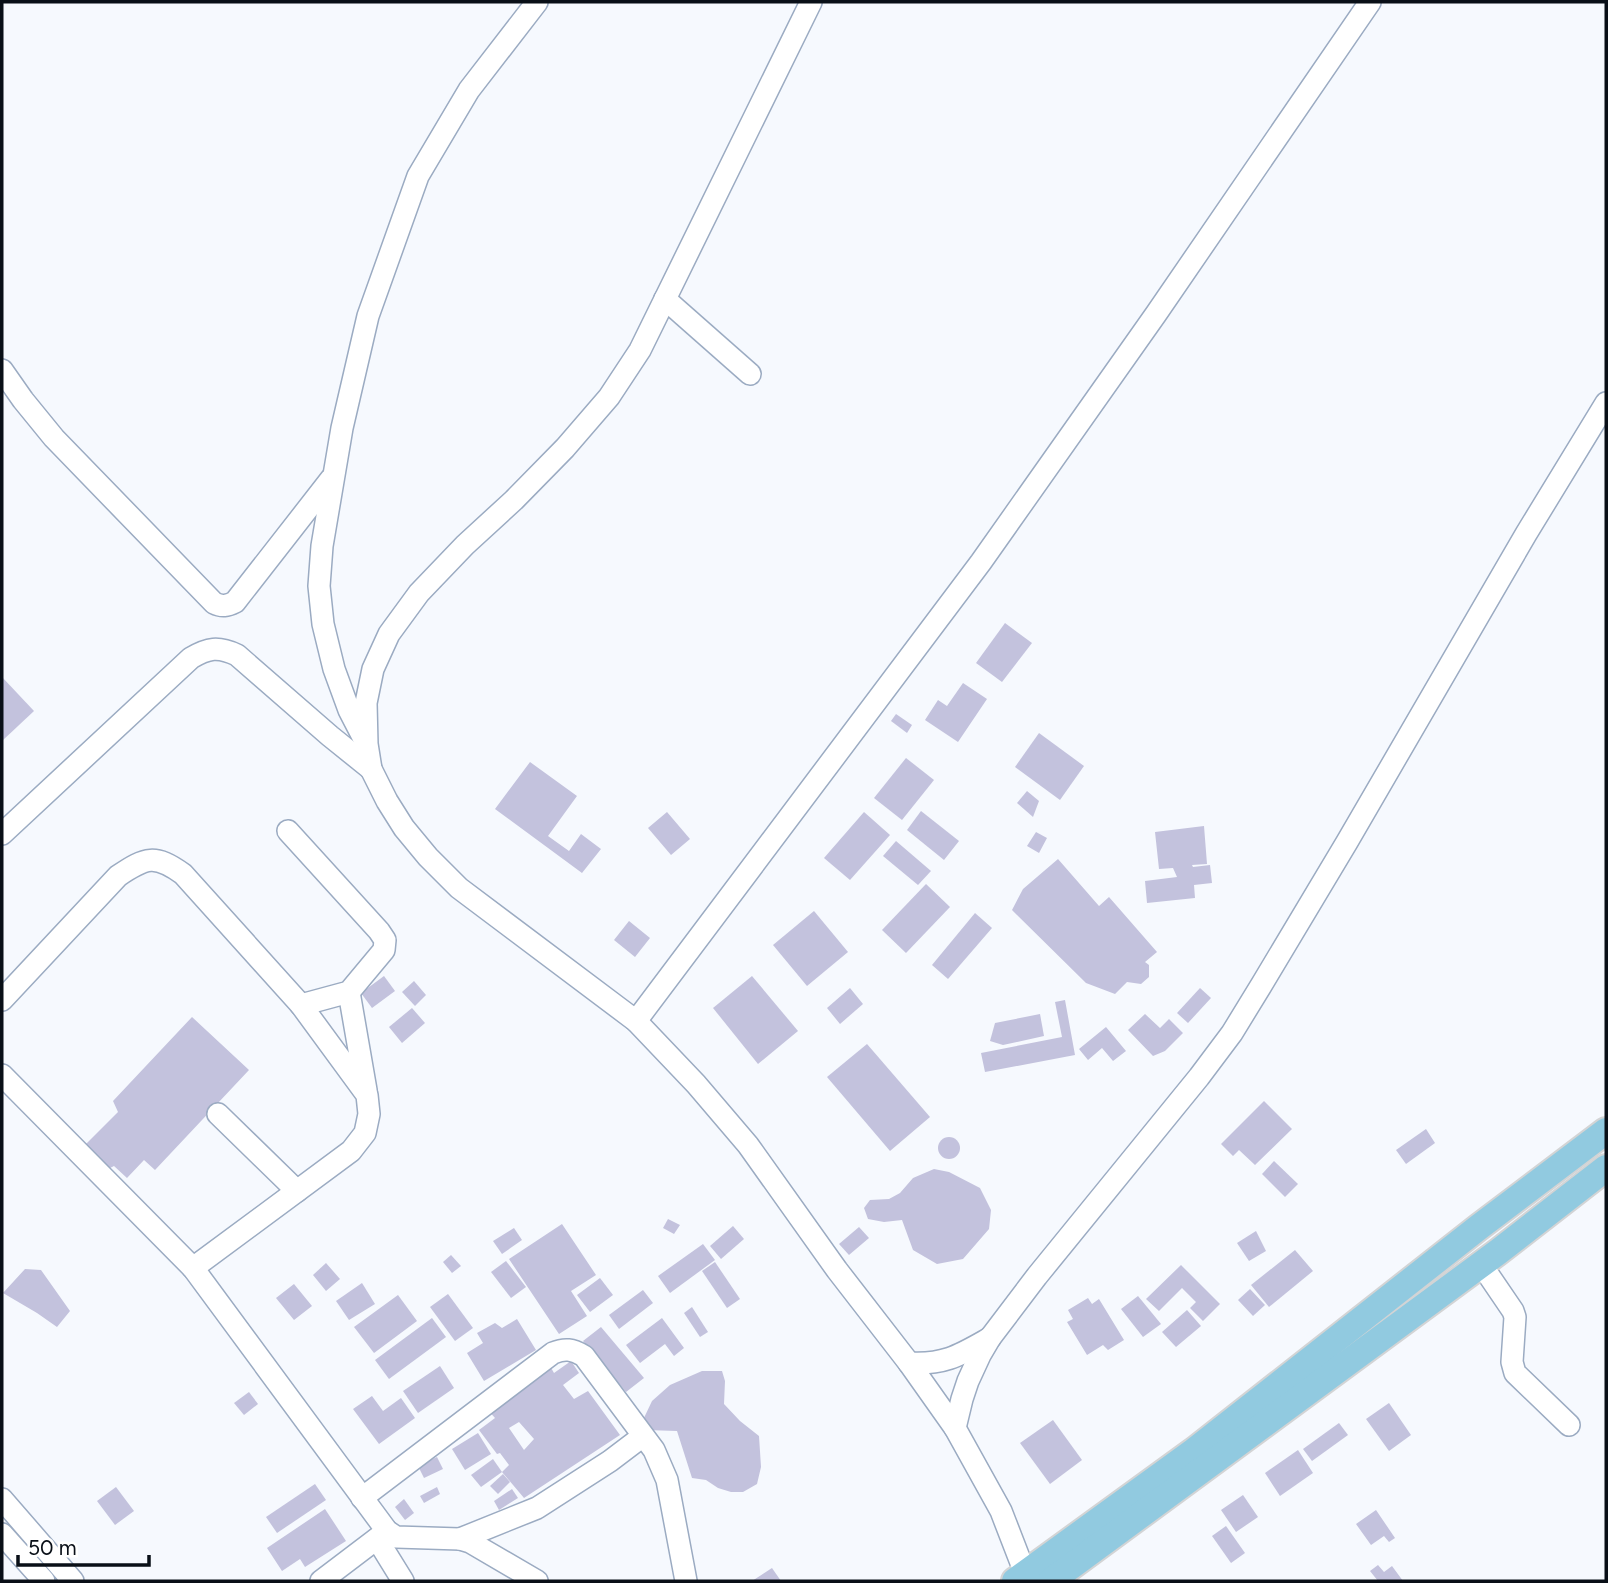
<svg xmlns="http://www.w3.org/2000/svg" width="1608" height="1583" font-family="Figtree,sans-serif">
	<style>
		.building { fill: #c3c2dd; fill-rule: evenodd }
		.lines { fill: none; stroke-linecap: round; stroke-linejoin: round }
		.minor-casing { stroke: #9babc2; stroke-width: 24 }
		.major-casing { stroke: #d3d4d5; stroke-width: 30 }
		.minor { stroke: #fff; stroke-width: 21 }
		.major { stroke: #91cae0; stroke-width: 26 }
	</style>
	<rect width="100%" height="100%" fill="#f6f9fe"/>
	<!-- building -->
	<g class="building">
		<polygon points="1005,623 1032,643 1002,682 976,663"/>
		<polygon points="2,677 34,711 2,741"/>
		<polygon points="963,683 987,699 958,742 925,720 938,700 947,706"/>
		<polygon points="896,714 912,725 907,733 891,721"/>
		<polygon points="1039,733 1084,766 1060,800 1015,767"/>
		<polygon points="906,758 934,780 902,820 874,798"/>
		<polygon points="530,762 577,796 548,836 569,851 581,834 601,849 582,873 495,809"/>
		<polygon points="1027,791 1039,801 1033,817 1017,803"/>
		<polygon points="921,811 959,841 944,860 907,830"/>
		<polygon points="667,812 690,839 671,855 648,828"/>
		<polygon points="864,812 890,835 850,880 824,858"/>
		<polygon points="1204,826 1207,864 1192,865 1193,867 1210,865 1212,883 1194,885 1195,898 1147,903 1145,881 1177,877 1173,868 1159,869 1155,832"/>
		<polygon points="1036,832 1047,838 1039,853 1027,846"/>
		<polygon points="896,841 931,871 918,885 883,856"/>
		<polygon points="1058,859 1099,906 1109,897 1157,952 1145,962 1149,965 1149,977 1141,984 1127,982 1115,994 1086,983 1012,910 1023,889"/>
		<polygon points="926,884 950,907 906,953 882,930"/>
		<polygon points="814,911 848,952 807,986 773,945"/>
		<polygon points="975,913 992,928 948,979 932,965"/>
		<polygon points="629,921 650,938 635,957 614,940"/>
		<polygon points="384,976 395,991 372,1008 361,993"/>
		<polygon points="752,976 798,1031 758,1064 713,1008"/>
		<polygon points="414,981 426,995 415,1006 402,992"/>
		<polygon points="850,988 863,1004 840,1024 827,1008"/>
		<polygon points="1200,988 1211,998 1188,1023 1177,1013"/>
		<polygon points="1065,1000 1075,1055 985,1072 981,1053 1062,1037 1055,1002"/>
		<polygon points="412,1008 425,1023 402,1043 389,1027"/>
		<polygon points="1040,1014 1044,1036 1003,1045 990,1041 995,1023"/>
		<polygon points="1145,1014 1160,1028 1169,1019 1183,1033 1165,1051 1153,1056 1128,1030"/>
		<polygon points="192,1017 249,1070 155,1170 144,1160 127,1178 114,1166 108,1169 84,1146 118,1112 113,1101"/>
		<polygon points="1106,1027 1126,1051 1113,1061 1102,1048 1088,1060 1079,1049"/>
		<polygon points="867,1044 930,1117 890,1151 827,1077"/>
		<polygon points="1264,1101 1292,1129 1255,1165 1239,1150 1233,1156 1221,1144"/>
		<polygon points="1426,1129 1435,1143 1406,1164 1396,1150"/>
		<circle cx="949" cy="1148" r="11"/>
		<polygon points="1274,1161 1298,1184 1285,1197 1262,1174"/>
		<polygon points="934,1169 949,1172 980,1188 991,1210 989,1229 963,1259 937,1264 913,1250 902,1220 884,1222 868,1219 864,1208 870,1200 889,1199 900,1193 913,1178"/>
		<polygon points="668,1219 680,1225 674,1234 663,1228"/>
		<polygon points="562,1224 596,1275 571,1291 587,1316 559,1334 509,1259"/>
		<polygon points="733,1226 744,1239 721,1259 710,1246"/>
		<polygon points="859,1227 869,1238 849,1255 839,1244"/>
		<polygon points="514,1228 522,1240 502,1254 493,1241"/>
		<polygon points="1256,1231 1266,1251 1249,1261 1237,1243"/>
		<polygon points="703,1244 715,1260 670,1293 658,1276"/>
		<polygon points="1295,1250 1313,1271 1269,1307 1251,1285"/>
		<polygon points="451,1255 461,1266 452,1273 443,1262"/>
		<polygon points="506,1261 526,1287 511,1298 491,1272"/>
		<polygon points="715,1262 740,1299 727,1308 702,1271"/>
		<polygon points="326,1263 340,1279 326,1291 313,1275"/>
		<polygon points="1181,1265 1220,1304 1203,1321 1190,1308 1196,1302 1182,1288 1159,1311 1146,1299"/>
		<polygon points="25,1269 41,1270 70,1311 57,1327 37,1313 3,1293"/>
		<polygon points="600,1278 613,1295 590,1312 577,1295"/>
		<polygon points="362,1283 375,1304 349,1320 336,1301"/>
		<polygon points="294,1284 312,1306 294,1320 276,1298"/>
		<polygon points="1250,1289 1265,1305 1253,1316 1238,1300"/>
		<polygon points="643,1290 653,1303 619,1329 609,1315"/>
		<polygon points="448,1294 473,1328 455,1341 430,1307"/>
		<polygon points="398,1295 417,1321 374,1353 354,1327"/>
		<polygon points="1138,1296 1161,1324 1143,1337 1121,1309"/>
		<polygon points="1088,1298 1092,1304 1099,1299 1124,1340 1108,1350 1103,1345 1087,1355 1067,1322 1073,1319 1068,1310"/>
		<polygon points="692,1307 708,1332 700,1337 684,1313"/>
		<polygon points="1187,1310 1201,1326 1176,1347 1162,1332"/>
		<polygon points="432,1318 446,1337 389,1379 375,1360"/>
		<polygon points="662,1318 684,1348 674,1356 665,1344 640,1363 626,1345"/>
		<polygon points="517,1319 536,1350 484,1381 467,1353 483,1343 477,1333 495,1323 502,1328"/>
		<polygon points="601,1327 644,1378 626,1392 583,1341"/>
		<path d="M571,1361L579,1373L563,1385L574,1399L588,1391L620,1435L524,1498L502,1472L509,1465L500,1453L497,1454L479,1430L495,1418L487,1409L550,1366L554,1373ZM519,1422L534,1439L524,1450L509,1428Z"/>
		<polygon points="440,1366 454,1388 418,1413 403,1391"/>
		<polygon points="702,1371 722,1371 725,1381 724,1404 740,1421 759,1436 761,1467 757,1484 743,1492 731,1492 718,1488 706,1480 692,1478 677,1431 646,1430 643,1420 652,1401 670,1385"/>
		<polygon points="249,1392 258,1404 244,1415 234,1403"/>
		<polygon points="372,1396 383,1411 401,1398 415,1418 379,1444 353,1409"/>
		<polygon points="1389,1403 1411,1435 1389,1451 1366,1419"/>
		<polygon points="1053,1420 1082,1460 1050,1484 1020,1443"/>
		<polygon points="1339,1423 1348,1435 1312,1461 1303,1449"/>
		<polygon points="478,1433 491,1454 465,1470 452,1449"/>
		<polygon points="1298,1450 1313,1473 1280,1496 1265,1473"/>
		<polygon points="437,1457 443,1469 424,1478 418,1466"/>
		<polygon points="493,1459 502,1472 481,1487 471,1475"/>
		<polygon points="503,1474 510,1482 498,1494 490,1486"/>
		<polygon points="315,1484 326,1500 277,1533 266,1517"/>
		<polygon points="116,1487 134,1511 115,1525 97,1501"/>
		<polygon points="437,1487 440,1494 424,1503 420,1496"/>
		<polygon points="512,1489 518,1498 499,1510 494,1501"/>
		<polygon points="1243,1495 1258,1517 1236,1532 1221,1510"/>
		<polygon points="404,1499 414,1513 405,1520 395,1507"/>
		<polygon points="325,1509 346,1541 305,1567 300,1559 282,1571 267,1548"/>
		<polygon points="1376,1510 1395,1538 1389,1542 1384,1536 1371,1545 1356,1524"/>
		<polygon points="1226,1526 1245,1553 1231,1563 1212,1536"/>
		<polygon points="1378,1565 1384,1572 1392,1566 1403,1581 1378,1581 1370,1571"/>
		<polygon points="772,1568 781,1581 752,1581"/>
	</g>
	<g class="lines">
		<defs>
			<g id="minor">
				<polyline points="811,2 640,350 609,397 565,448 514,500 465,545 419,593 389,634 373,669 366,703 367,744 371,769 387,801 404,828 428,857 459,888 636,1021 696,1084 748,1145 837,1270 909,1363 955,1428 1001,1511 1025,1573"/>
				<polyline points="665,299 750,374"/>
				<path d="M2,370L23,400L54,438L214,603C222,607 227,606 235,602L331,479"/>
				<polyline points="364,739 349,710 334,669 323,624 319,586 322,546 342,428 368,316 418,176 469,90 537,2"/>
				<polyline points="288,831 379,931 385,940 384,950 349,992 301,1005"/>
				<path d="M2,834L191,658C208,648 218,646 237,655L330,736L371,769"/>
				<polyline points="349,992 366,1090"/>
				<path d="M2,1000L118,876C146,857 155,854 183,874L301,1005L367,1095L369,1114L365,1133L351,1151L193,1268"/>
				<polyline points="636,1021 981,562 1156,314 1370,2"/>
				<polyline points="2,1075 193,1268 387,1531 396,1537 460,1539 470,1542 537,1581"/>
				<polyline points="218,1114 297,1191"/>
				<polyline points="1481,1264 1513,1311 1515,1317 1512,1362 1515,1373 1569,1425"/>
				<path d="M909,1363C945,1365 960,1355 990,1338"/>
				<polyline points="955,1428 962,1399 968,1381 980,1355 990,1338 1037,1276 1199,1077 1232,1033 1262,984 1347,842 1526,534 1606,403"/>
				<path d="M362,1498L553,1353C565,1348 572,1349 584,1356L654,1450L667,1480L686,1581"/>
				<polyline points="2,1499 73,1581"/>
				<polyline points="2,1534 44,1581"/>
				<polyline points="377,1539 403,1581"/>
				<polyline points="460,1539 537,1508 610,1461 643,1436"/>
				<polyline points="321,1581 387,1531"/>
			</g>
			<g id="major">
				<polyline points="1015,1581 1194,1451 1479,1227 1606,1131"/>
				<polyline points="1051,1581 1498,1252 1606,1168"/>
			</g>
		</defs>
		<!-- minor casing -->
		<use href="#minor" class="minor-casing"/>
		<!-- major casing -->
		<use href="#major" class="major-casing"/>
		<!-- minor -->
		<use href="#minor" class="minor"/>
		<!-- major -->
		<use href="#major" class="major"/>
	</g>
	<!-- border -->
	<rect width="1608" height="1583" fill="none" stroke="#090f17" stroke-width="7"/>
	<!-- scale -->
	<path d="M18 1555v10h131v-10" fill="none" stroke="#090f17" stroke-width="3.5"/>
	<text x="28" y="1555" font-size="21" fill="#090f17" stroke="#ffffff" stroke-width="5" paint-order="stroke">50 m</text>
</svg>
